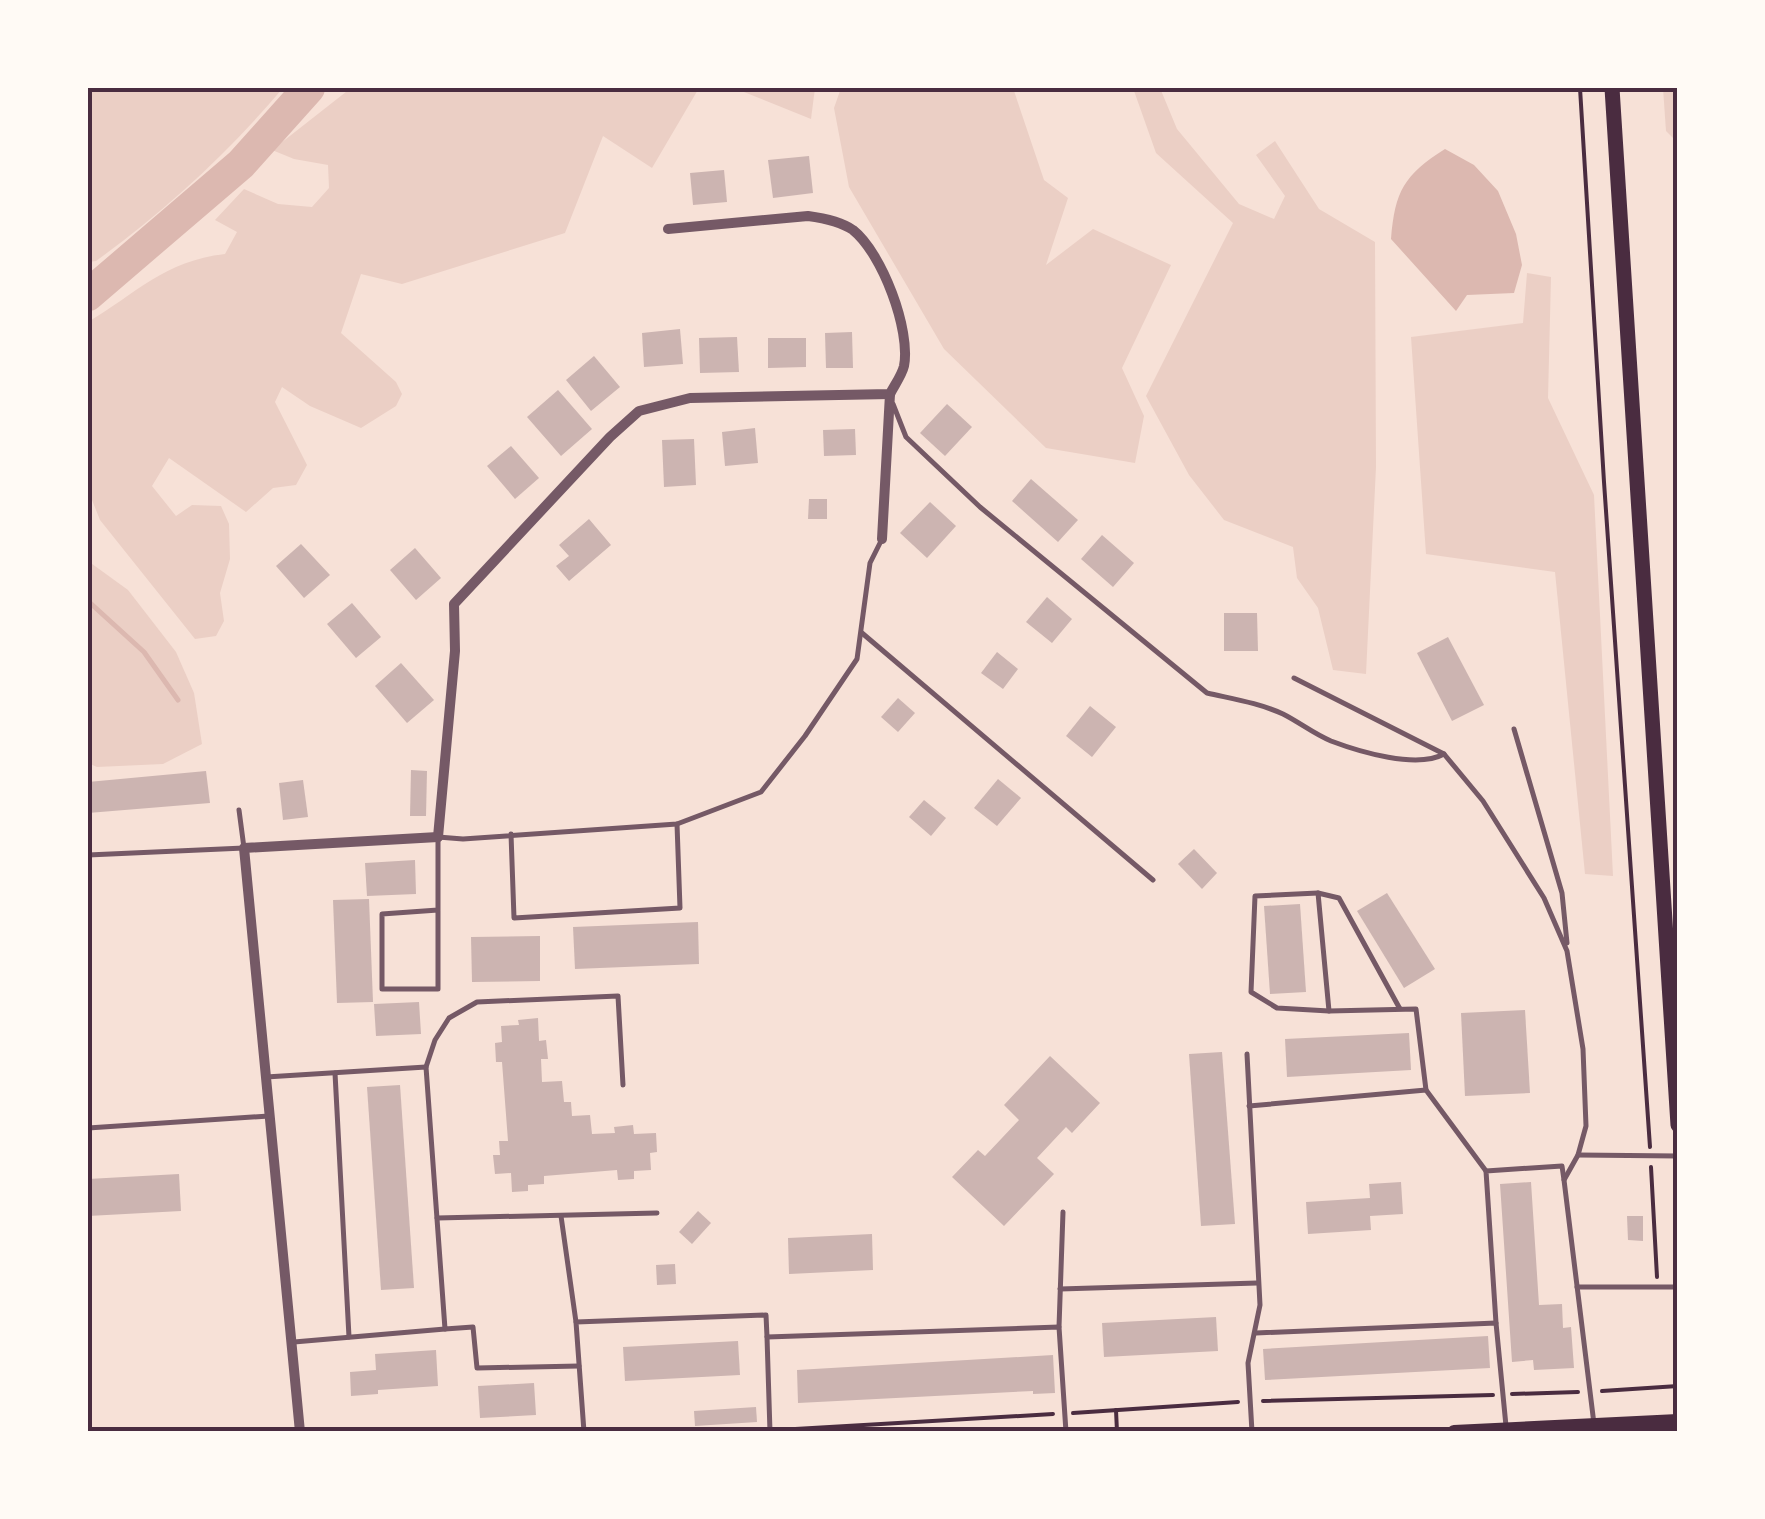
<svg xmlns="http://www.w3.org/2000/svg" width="1765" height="1519" font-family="'DM Sans',sans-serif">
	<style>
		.green { fill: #ebcfc5 }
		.water { fill: #dcb8b0 }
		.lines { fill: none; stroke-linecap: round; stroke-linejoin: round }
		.stream { stroke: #dcb8b0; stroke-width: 5 }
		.river { stroke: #dcb8b0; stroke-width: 32 }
		.building { fill: #ccb4b1 }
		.path { stroke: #4a2c40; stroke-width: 4 }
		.service { stroke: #755966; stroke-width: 5 }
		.minor { stroke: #755966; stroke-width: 10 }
		.secondary { stroke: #4a2c40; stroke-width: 14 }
		.primary { stroke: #4a2c40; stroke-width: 15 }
		.neatline { fill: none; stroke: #4a2c40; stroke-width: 4 }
	</style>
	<rect width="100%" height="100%" fill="#f7e1d7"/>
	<!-- green -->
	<g class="green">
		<path d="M88,88H283C228,153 165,211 96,261L88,262Z"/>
		<path d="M351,88H699L652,168L603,136L565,233L402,284L361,274L341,333L396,382L402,394L396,406L361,428L310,406L282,387L275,402L307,465L296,485L273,488L246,512L169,458L152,486L176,516L192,505L221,506L229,524L230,559L220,593L224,621L216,636L195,639L100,520L88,490V322C137,293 164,261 225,254L237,232L215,220L244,189L278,204L312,207L329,188L328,165L294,159L272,150Z"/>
		<polygon points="734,88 815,88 811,119"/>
		<polygon points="841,88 1013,88 1044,180 1068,198 1046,265 1093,229 1171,265 1122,368 1144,416 1135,463 1046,448 944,349 849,187 834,108"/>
		<polygon points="1133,88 1160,88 1177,129 1239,204 1274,219 1285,196 1256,155 1275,141 1319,209 1375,242 1376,467 1366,674 1333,670 1318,608 1297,578 1293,547 1224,520 1189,475 1146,396 1233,223 1156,153"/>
		<polygon points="1663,88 1677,88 1677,142 1666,131"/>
		<polygon points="1527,273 1551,277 1548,398 1594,495 1613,876 1585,874 1555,572 1426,554 1411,337 1523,323"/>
		<polygon points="88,561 128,590 176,652 194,693 202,744 163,764 97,767 88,763"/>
	</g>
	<!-- water -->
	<path class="water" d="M1445,149L1474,165L1498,191L1516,234L1522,265L1514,293L1467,295L1456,311L1391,239C1395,191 1404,175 1445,149Z"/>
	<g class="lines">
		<!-- stream -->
		<polyline class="stream" points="88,601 144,652 178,700"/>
		<!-- river -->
		<polyline class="river" points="88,295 241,164 309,88"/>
	</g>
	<!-- building -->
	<g class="building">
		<polygon points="809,156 813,193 773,198 768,160"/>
		<polygon points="724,170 727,202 693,205 690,173"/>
		<polygon points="680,329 683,364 644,367 642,333"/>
		<polygon points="852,332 853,368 826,368 825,333"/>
		<polygon points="737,337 739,372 700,373 699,338"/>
		<polygon points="768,338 806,338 806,367 768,368"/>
		<polygon points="594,356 620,387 591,411 566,380"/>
		<polygon points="558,390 592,429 561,456 527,417"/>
		<polygon points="947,404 972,427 945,456 920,433"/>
		<polygon points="755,428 758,463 725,466 722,432"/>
		<polygon points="855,429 856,455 824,456 823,430"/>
		<polygon points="694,439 696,485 664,487 662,440"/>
		<polygon points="511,446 539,478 515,499 487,466"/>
		<polygon points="1031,479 1078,520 1058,542 1012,501"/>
		<polygon points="809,499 827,499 827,519 808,519"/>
		<polygon points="930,502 956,526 927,558 900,533"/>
		<polygon points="589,519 611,545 569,581 556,566 569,556 559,545"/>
		<polygon points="1102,535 1134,563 1113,587 1081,559"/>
		<polygon points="301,544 330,575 304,598 276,566"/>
		<polygon points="415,548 441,578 416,600 390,570"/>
		<polygon points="1047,597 1072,619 1052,643 1026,622"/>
		<polygon points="352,603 381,637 356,658 327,624"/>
		<polygon points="1224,613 1257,613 1258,651 1224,651"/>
		<polygon points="1448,637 1484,705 1452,721 1417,653"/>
		<polygon points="997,652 1018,669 1003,689 981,673"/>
		<polygon points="401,663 434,700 407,723 375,686"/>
		<polygon points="898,698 915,713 898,732 881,717"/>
		<polygon points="1090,706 1116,727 1092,757 1066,736"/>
		<polygon points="411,770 427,771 426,816 410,816"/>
		<polygon points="206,771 210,803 88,813 88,782"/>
		<polygon points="998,779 1021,798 997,826 974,808"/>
		<polygon points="303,780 308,817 283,820 279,783"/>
		<polygon points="924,800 946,818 931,836 909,817"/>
		<polygon points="1194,849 1217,873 1202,889 1178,864"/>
		<polygon points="415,860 416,894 367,896 365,863"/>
		<polygon points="1387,893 1435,969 1404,988 1357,911"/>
		<polygon points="369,899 373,1002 337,1003 333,900"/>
		<polygon points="1300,904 1306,992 1270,994 1264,906"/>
		<polygon points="698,922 699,964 575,969 573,927"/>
		<polygon points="540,936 540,981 472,982 471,937"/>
		<polygon points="419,1002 421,1034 376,1036 374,1004"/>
		<polygon points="1525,1010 1530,1093 1465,1096 1461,1013"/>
		<polygon points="538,1018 539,1041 546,1040 548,1059 541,1059 542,1082 562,1081 564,1102 571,1102 572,1116 590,1115 592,1134 615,1133 614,1127 633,1125 634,1134 656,1133 657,1152 650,1153 651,1170 634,1171 634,1179 618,1180 617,1170 544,1176 544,1184 528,1185 528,1191 512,1192 511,1173 495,1174 493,1155 500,1155 499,1141 508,1141 502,1062 496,1062 495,1043 502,1042 501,1026 519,1025 518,1020"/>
		<polygon points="1409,1033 1411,1070 1287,1077 1285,1039"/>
		<polygon points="1222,1052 1235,1224 1201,1226 1189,1054"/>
		<polygon points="1050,1056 1100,1103 1072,1133 1066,1127 1037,1158 1054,1174 1004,1226 952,1177 978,1150 985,1156 1019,1120 1004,1105"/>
		<polygon points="400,1085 414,1288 381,1290 367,1087"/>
		<polygon points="179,1174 181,1211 88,1216 88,1179"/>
		<polygon points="1401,1182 1403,1214 1370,1216 1371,1230 1308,1234 1306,1202 1370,1198 1369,1184"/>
		<polygon points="1531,1182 1539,1305 1562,1304 1563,1328 1571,1327 1574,1368 1534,1370 1533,1360 1512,1362 1500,1184"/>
		<polygon points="698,1211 711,1223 692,1244 679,1232"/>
		<polygon points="1627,1216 1643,1216 1643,1241 1628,1240"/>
		<polygon points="872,1234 873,1270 789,1274 788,1238"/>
		<polygon points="675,1264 676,1284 657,1285 656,1265"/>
		<polygon points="1216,1317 1218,1351 1104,1357 1102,1323"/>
		<polygon points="1488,1336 1490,1368 1265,1380 1263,1349"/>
		<polygon points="738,1341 740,1375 625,1381 623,1347"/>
		<polygon points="436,1350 438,1386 378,1390 378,1394 351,1396 350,1372 376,1370 375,1354"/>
		<polygon points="1053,1355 1055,1393 1033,1394 1033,1391 798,1403 797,1370"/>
		<polygon points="534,1383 536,1415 480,1418 478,1386"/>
		<polygon points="756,1407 757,1422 695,1426 694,1411"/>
	</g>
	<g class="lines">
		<!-- path -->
		<g class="path">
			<polyline points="1580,88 1604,482 1650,1147"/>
			<polyline points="1651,1167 1657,1277"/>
			<polyline points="1602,1391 1678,1386"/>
			<polyline points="1512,1394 1578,1392"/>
			<polyline points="1263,1401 1493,1395"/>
			<polyline points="1116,1410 1117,1432"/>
			<polyline points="1073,1413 1238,1402"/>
			<polyline points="778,1430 1053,1414"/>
			<polyline points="730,1432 759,1431"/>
		</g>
		<!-- service -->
		<g class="service">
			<path d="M893,404L906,437L980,507L1207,693C1233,699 1259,703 1283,714C1299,722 1314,734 1331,741C1360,752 1417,769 1444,754"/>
			<polyline points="862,633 1153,880"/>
			<polyline points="1294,678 1444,754 1483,801 1544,898 1567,951 1583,1049 1586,1126 1578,1155 1564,1180 1594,1424"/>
			<polyline points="1514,729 1562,893 1567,943"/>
			<polyline points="511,834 514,918 680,908 677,824"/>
			<polyline points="88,855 244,848 239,810"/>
			<polyline points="1318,893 1255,896 1251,992 1277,1008 1329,1011"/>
			<polyline points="438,910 382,914 382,989 438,989 438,837 463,839 677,824 761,792 805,736 857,659 870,563 881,541"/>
			<polyline points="1400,1009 1339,898 1318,893 1329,1011 1416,1009 1426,1090"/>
			<polyline points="1247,1054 1260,1305 1248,1363 1252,1432"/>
			<polyline points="426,1067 435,1040 449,1018 477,1002 618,996 623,1085"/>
			<polyline points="335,1073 349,1337"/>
			<polyline points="266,1077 426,1067 445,1329 473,1327 477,1368 579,1366"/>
			<polyline points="1249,1106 1426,1090 1486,1171"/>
			<polyline points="88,1128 269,1116"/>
			<polyline points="1578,1155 1678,1156"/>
			<polyline points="561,1216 576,1322"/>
			<polyline points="437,1218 657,1213"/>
			<polyline points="1577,1287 1678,1287"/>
			<polyline points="1060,1289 1257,1283"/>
			<polyline points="1496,1323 1486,1171 1562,1166 1564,1180"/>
			<polyline points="1059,1327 1063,1212"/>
			<polyline points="1256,1333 1496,1323 1506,1426"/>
			<polyline points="767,1337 770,1432"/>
			<polyline points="294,1342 445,1329"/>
			<polyline points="584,1432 576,1322 766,1315 767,1337 1059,1327 1066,1432"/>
		</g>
		<!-- minor -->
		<g class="minor">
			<polyline points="882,539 890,394"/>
			<path d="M300,1432L244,848L438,837L455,651L454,604L610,437L639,411L690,398L890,394C894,386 902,375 904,366C911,330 882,253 853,230C840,221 823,218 808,216L668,229"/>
		</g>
		<!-- secondary -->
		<polyline class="secondary" points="1454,1432 1678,1421"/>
		<!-- primary -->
		<polyline class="primary" points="1612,88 1678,1125"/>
	</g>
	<!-- border -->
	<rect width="1765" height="1519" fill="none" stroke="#fffaf5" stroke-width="180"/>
	<rect x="90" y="90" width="1585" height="1339" class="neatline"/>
</svg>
